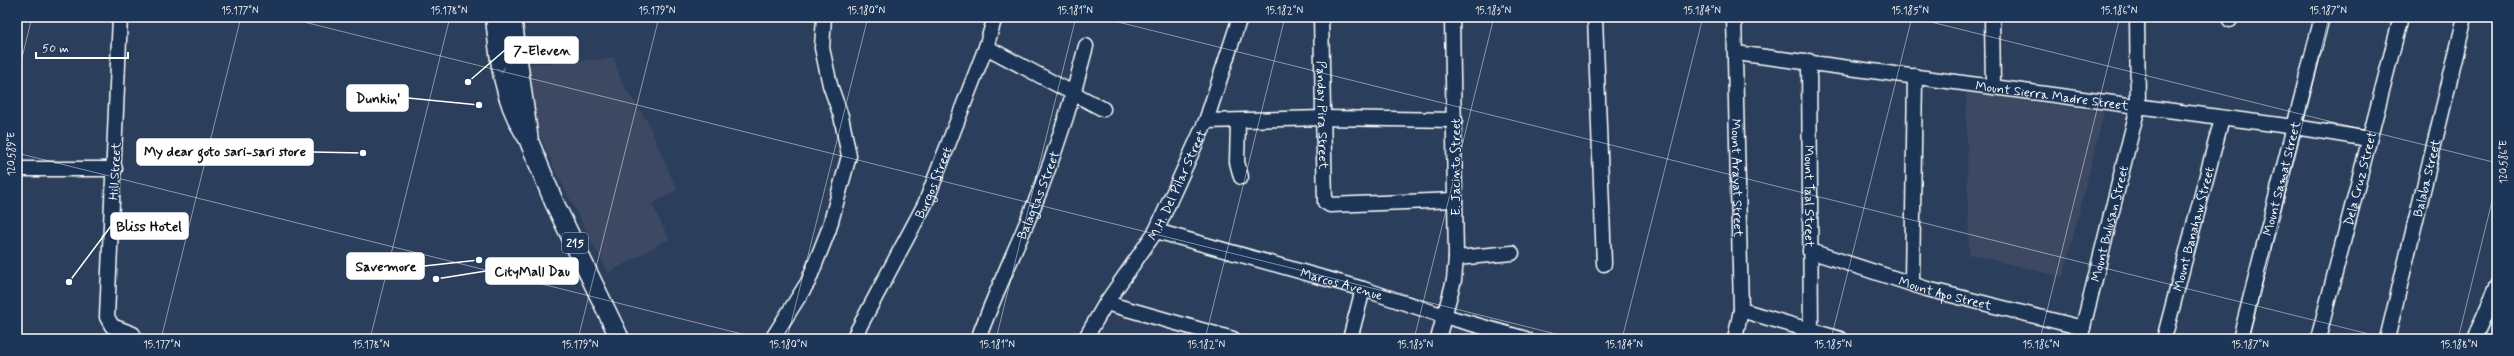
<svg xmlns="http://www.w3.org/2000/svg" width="2514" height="356" font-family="Mynerve,sans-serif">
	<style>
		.built { fill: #3c4a62 }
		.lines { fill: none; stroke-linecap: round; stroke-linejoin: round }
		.minor-casing { stroke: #fff; stroke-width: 17 }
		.major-casing { stroke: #fff; stroke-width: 21 }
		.minor { stroke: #1d3557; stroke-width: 14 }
		.major { stroke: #1d3557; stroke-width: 18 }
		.oneway { stroke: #6c7c92 }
		.ticks { fill: none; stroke: #fff; stroke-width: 1; stroke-opacity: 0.45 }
		.labels { text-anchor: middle; stroke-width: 3; stroke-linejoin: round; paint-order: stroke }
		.shield { fill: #1d3557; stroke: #bbc2cd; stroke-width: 1 }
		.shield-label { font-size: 12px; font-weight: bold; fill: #fff }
		.street-label { font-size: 13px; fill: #fff; stroke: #1d3557 }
		.leader { fill: none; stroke: #fff; stroke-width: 1.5 }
		.callout-dot { fill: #fff; stroke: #1d3557; stroke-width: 1.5 }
		.callout { fill: #fff; stroke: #fff; stroke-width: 1.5 }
		.callout-label { font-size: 14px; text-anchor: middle; font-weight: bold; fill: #111 }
		.neatline { fill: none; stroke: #fff; stroke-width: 1.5 }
		.ticks-label { font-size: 10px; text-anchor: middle; fill: #fff }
	</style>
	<rect width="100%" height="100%" fill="#2b3f5c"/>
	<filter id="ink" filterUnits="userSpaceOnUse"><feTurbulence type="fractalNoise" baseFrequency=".025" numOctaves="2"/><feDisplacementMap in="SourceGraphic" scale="8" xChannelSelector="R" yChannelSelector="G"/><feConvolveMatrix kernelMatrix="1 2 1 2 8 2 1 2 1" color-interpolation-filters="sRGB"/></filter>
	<g filter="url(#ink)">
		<!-- built -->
		<g class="built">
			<polygon points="614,58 622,84 646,119 677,190 652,204 669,239 608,273 552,164 533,118 525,65"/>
			<polygon points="1966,92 2104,112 2063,277 1969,254"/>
		</g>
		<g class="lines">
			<defs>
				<g id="minor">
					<polyline points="120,17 107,317 112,326 133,334 132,339"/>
					<path id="s1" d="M1321,17L1325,202L1330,205L1455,200"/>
					<polyline points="1595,17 1604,264"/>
					<path id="s2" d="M1734,17L1741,310L1735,339"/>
					<polyline points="1992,17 1993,86"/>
					<polyline points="2230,20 2230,17"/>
					<polyline points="986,47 1103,109"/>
					<path id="s3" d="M1736,53L2295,127L2369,139"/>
					<path id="s4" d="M1809,61L1811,331"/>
					<polyline points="1206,121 1324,118 1455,120"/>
					<polyline points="1238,122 1237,162 1241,177"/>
					<polyline points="17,169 115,169"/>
					<path id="s5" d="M1156,231L1363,289L1444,316L1526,339"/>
					<path id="s6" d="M1810,251L1927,289L2083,328"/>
					<polyline points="1456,258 1512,253"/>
					<polyline points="1912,283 1915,76"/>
					<polyline points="1106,303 1233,339"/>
					<polyline points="1741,310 1840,339"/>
					<polyline points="772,339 808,282 829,229 849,156 841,116 830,85 822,48 824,17"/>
					<path id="s7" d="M853,339L925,204L986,47L995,17"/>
					<path id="s8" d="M978,339C997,288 1021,239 1041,188C1059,142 1074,94 1086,46"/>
					<path id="s9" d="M1085,339L1106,303L1156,231L1206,121L1240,17"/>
					<polyline points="1350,339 1363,289"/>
					<polyline points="1438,339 1454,280 1456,258 1452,17"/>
					<path id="s10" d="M2080,339L2138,107L2137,17"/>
					<path id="s11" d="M2164,339L2222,118"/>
					<path id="s12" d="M2240,339L2322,17"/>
					<path id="s13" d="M2318,339L2401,17"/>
					<path id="s14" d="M2387,339L2465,17"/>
					<polyline points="2474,339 2497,286"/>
				</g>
				<g id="major">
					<path d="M495,17C499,60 503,100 527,137"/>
					<polyline points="512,17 529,141 554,202 620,339"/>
				</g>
			</defs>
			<!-- minor casing -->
			<use href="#minor" class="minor-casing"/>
			<!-- major casing -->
			<use href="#major" class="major-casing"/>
			<!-- minor -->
			<use href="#minor" class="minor"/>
			<!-- major -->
			<use href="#major" class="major"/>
		</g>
		<!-- one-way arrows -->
		<defs><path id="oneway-chevron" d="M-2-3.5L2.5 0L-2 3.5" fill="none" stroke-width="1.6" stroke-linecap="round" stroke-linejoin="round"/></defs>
		<use class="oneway" href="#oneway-chevron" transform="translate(501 70) rotate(82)"/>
	</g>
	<!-- ticks -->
	<path class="ticks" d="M284,17L1576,339M1098,17L2389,339M1911,17L2497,163M17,78L32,17M17,153L762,339M161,339L241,17M370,339L450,17M578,339L659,17M787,339L868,17M996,339L1076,17M1205,339L1285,17M1414,339L1494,17M1622,339L1703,17M1831,339L1912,17M2040,339L2120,17M2249,339L2329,17M2458,339L2497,181"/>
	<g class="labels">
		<!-- shield labels -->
		<rect class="shield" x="562" y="233" width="26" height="20" rx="3"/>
		<g class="shield-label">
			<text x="575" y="247">215</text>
		</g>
		<!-- street labels -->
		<g class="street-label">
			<text dy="5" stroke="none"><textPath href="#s3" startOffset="319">Mount Sierra Madre Street</textPath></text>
			<text dy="5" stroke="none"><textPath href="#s1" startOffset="98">Panday Pira Street</textPath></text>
			<text transform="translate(1455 167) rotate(-90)" y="5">E. Jacinto Street</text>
			<text transform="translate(114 171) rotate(-87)" y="5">Hill Street</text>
			<text dy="5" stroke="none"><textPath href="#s2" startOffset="161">Mount Arayat Street</textPath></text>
			<text dy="5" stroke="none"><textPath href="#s12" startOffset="166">Mount Samat Street</textPath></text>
			<text dy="5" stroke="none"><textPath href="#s13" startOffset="166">Dela Cruz Street</textPath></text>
			<text dy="5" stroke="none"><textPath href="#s14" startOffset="166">Balaba Street</textPath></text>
			<text dy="5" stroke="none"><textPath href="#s7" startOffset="176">Burgos Street</textPath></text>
			<text dy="5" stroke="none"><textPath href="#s9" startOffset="180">M.H. Del Pilar Street</textPath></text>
			<text dy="5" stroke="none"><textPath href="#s8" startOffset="156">Balagtas Street</textPath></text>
			<text dy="5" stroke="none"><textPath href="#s4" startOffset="135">Mount Taal Street</textPath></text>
			<text dy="5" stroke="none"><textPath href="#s10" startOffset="119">Mount Bulusan Street</textPath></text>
			<text dy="5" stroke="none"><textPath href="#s11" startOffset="114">Mount Banahaw Street</textPath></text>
			<text dy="5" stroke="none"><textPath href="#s5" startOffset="193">Marcos Avenue</textPath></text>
			<text dy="5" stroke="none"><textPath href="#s6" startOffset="142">Mount Apo Street</textPath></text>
		</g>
	</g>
	<!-- callouts -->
	<path class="leader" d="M468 82L505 50M479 105L408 98M363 153L313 152M69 282L111 226M479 260L424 266M436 279L486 271"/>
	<g class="callout-dot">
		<circle cx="468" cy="82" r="4"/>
		<circle cx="479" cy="105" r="4"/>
		<circle cx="363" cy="153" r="4"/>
		<circle cx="69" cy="282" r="4"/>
		<circle cx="479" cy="260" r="4"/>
		<circle cx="436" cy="279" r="4"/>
	</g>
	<g class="callout">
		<rect x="505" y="37" width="73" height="26" rx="4"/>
		<rect x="347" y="85" width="61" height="26" rx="4"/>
		<rect x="137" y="139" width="176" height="26" rx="4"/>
		<rect x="111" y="213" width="77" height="26" rx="4"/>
		<rect x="347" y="253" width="77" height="26" rx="4"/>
		<rect x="486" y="258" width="92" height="26" rx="4"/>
	</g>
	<g class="callout-label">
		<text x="542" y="55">7-Eleven</text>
		<text x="378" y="103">Dunkin'</text>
		<text x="225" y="156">My dear goto sari-sari store</text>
		<text x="149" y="231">Bliss Hotel</text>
		<text x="386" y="271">Savemore</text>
		<text x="532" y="276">CityMall Dau</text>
	</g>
	<!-- margin -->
	<rect width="2514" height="356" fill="none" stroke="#1d3557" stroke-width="44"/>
	<!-- scale -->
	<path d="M36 52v6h92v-6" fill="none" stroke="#ffffff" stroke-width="2"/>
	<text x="42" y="52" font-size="12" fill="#ffffff" stroke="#1d3557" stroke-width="3" paint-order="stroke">50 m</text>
	<rect x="22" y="22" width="2470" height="312" class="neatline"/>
	<g class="ticks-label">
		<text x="240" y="14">15.177°N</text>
		<text x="449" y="14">15.178°N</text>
		<text x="657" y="14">15.179°N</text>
		<text x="866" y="14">15.180°N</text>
		<text x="1075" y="14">15.181°N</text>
		<text x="1284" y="14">15.182°N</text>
		<text x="1493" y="14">15.183°N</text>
		<text x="1702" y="14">15.184°N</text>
		<text x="1910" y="14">15.185°N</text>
		<text x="2119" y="14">15.186°N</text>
		<text x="2328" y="14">15.187°N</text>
		<text transform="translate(11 154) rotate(-90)" y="4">120.589°E</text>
		<text transform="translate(2503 162) rotate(-90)" y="4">120.586°E</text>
		<text x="162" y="348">15.177°N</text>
		<text x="371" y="348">15.178°N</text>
		<text x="580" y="348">15.179°N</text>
		<text x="788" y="348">15.180°N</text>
		<text x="997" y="348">15.181°N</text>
		<text x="1206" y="348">15.182°N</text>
		<text x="1415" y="348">15.183°N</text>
		<text x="1624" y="348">15.184°N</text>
		<text x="1833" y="348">15.185°N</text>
		<text x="2041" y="348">15.186°N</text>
		<text x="2250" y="348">15.187°N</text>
		<text x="2459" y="348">15.188°N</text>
	</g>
</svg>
